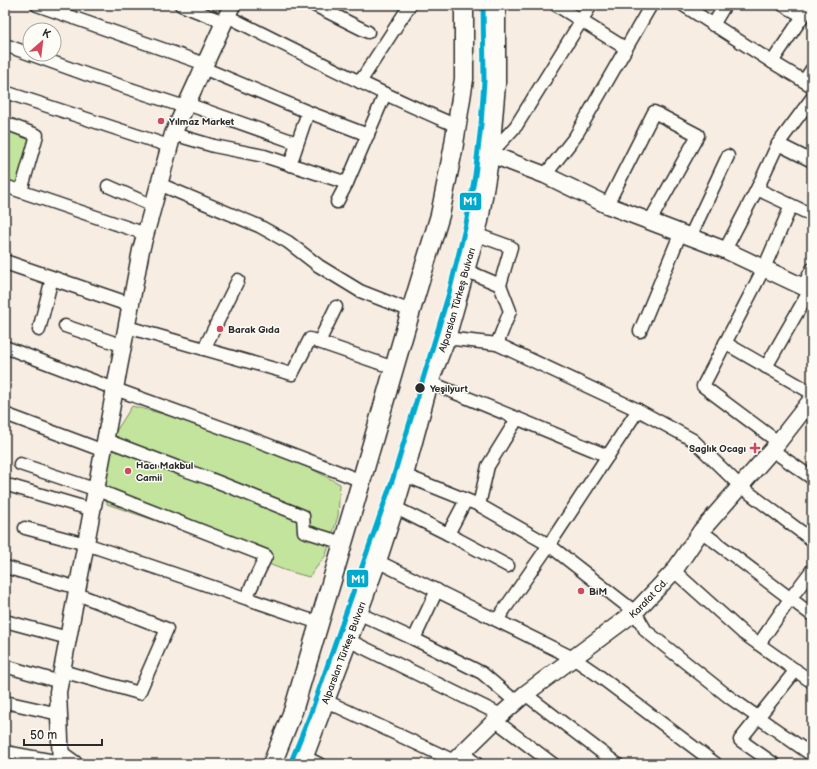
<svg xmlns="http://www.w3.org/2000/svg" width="817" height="769" font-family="'Balsamiq Sans',sans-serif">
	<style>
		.green { fill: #c3e49c; stroke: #778864 }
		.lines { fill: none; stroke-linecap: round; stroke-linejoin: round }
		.minor-casing { stroke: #2b2b2b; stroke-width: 15 }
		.tertiary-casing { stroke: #2b2b2b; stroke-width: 17 }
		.secondary-casing { stroke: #2b2b2b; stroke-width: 19 }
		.primary-casing { stroke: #2b2b2b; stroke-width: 21 }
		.minor { stroke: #fdfcf7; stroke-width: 12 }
		.tertiary { stroke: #fdfcf7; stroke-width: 14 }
		.secondary { stroke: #fdfcf7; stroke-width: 16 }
		.primary { stroke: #fdfcf7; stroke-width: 18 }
		.metro-1-casing { stroke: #fdfcf7; stroke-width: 8 }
		.metro-1 { stroke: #00a9ce; stroke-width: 5 }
		.poi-dot { fill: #d1495b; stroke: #fdfcf7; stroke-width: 1.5 }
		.stop-dot { fill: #2b2b2b; stroke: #fdfcf7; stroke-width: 1.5 }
		.labels { text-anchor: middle; stroke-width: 3; stroke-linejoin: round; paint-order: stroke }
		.poi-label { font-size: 10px; font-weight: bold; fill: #2b2b2b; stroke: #fdfcf7; text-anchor: start }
		.street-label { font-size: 10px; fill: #2b2b2b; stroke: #fdfcf7 }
		.stop-label { font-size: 10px; font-weight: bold; fill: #2b2b2b; stroke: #fdfcf7; text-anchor: start }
		.line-badge { stroke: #fdfcf7; stroke-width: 1.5 }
		.badge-label { font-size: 11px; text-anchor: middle; font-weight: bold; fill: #fff }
	</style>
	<rect width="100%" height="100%" fill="#f7ede2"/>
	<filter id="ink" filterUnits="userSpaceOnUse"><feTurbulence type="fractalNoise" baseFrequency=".025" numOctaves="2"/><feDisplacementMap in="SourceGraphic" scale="8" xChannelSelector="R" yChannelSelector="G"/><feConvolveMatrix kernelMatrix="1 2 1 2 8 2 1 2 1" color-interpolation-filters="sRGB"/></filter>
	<g filter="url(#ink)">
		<!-- green -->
		<g class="green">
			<polygon points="5,126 33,137 19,188 5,183"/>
			<polygon points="132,406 175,417 306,466 340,484 338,516 326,555 309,577 284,570 174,527 107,504 106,478 115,433"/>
		</g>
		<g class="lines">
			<defs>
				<g id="minor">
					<polyline points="37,5 205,64"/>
					<polyline points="181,5 224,22"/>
					<polyline points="314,5 368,32"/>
					<polyline points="556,5 625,48"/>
					<polyline points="683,5 772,62 812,86"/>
					<polyline points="783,5 803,16"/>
					<path d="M227,16C303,54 379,93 457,126"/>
					<polyline points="713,25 725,5"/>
					<polyline points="5,45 88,75 185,107"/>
					<polyline points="772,62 803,16 811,5"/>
					<polyline points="203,68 308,112"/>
					<polyline points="804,81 812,69"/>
					<polyline points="360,82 410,5"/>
					<polyline points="5,92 169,146"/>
					<polyline points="187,104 297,143"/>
					<polyline points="5,123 37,135 21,191"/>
					<polyline points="173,134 214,146 264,156 347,183"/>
					<polyline points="778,144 812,161"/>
					<polyline points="490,154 516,126 591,5"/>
					<polyline points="290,165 308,112 368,135"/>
					<polyline points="545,175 575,137 651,5"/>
					<polyline points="159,184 259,226 288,242 319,266 360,291 411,311"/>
					<polyline points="5,186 146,234"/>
					<polyline points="108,186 153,206"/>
					<polyline points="757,189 812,215"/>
					<polyline points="337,202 347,183 385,94"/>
					<polyline points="607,205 654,112 698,135 650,221"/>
					<polyline points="475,234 511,247 500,285 510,311 497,344"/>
					<polyline points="690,237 728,156"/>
					<polyline points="725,250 757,189 778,144 812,98"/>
					<polyline points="465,270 500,285"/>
					<polyline points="803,287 812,269"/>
					<polyline points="65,326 124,346"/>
					<polyline points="127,327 292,374 310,339 394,368"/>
					<polyline points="39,330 52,278"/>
					<polyline points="640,331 681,232"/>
					<polyline points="446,338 497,344 638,410 693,440 740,486 812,540"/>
					<polyline points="319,342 336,307"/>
					<polyline points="725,343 812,393"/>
					<polyline points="5,347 115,389 245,436 362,481"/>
					<polyline points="204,349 238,280"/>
					<polyline points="766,367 810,290"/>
					<polyline points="429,382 608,456"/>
					<polyline points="5,414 104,451"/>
					<polyline points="106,440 182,469 208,478 303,516 304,531 343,543"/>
					<polyline points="778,442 703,386 764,268 791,206"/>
					<polyline points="772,450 812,478"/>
					<polyline points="20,464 97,490 266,556 246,598"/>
					<polyline points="404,475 479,505 549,545 635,612 646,631 729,697 812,755"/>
					<polyline points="11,486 93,510"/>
					<polyline points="479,505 488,466 517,419"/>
					<polyline points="394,507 448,534 508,566"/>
					<polyline points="25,528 86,544 319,623"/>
					<polyline points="701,531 812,615"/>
					<polyline points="448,534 466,500"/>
					<polyline points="377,561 573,658 595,673 716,764"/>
					<polyline points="5,567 78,588"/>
					<polyline points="674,571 743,633 812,682"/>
					<polyline points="358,613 414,639 482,673 516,702"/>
					<polyline points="497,620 549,545 638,410"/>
					<polyline points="5,621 68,638"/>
					<polyline points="414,639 437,590"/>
					<polyline points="348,640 501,715"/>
					<polyline points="759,644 790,599 812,570"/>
					<polyline points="5,666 60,682"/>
					<polyline points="62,671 139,693 167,629 77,594"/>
					<polyline points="525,694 617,764"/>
					<polyline points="326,701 454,761"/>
					<polyline points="5,702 59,714"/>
					<polyline points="496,721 553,764"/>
					<polyline points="60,751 78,764"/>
					<polyline points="5,752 60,762"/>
					<polyline points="462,753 477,764"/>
					<polyline points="303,756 319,764"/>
					<polyline points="774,764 740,740 796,670"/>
				</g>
				<polyline id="tertiary" points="5,262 131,305"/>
				<g id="secondary">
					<polyline points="490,154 545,175 607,205 725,250 812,291"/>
					<polyline points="61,764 58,692 141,250 173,134 232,5"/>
					<path id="s1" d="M451,764L501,715L525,694L635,612L674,571L701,531L772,450L812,399"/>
				</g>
				<g id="primary">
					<polyline points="272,764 293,711 354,506 406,327 440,215 453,150 464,79 464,5"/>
					<path id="s2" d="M301,764L348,640L377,561L392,515L404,475L429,382L446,338L479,221L490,154L496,84V5"/>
				</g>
			</defs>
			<!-- minor casing -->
			<use href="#minor" class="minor-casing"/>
			<!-- tertiary casing -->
			<use href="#tertiary" class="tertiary-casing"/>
			<!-- secondary casing -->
			<use href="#secondary" class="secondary-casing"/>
			<!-- primary casing -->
			<use href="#primary" class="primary-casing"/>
			<!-- minor -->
			<use href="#minor" class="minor"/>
			<!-- tertiary -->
			<use href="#tertiary" class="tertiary"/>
			<!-- secondary -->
			<use href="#secondary" class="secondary"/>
			<!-- primary -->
			<use href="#primary" class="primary"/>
			<defs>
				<polyline id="metro-1" points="290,764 310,715 393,478 449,293 466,224 475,175 481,125 484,81 483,5"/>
			</defs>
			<!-- metro-1 casing -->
			<use href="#metro-1" class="metro-1-casing"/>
			<!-- metro-1 -->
			<use href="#metro-1" class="metro-1"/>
		</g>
	</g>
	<!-- markers -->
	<g class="poi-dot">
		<circle cx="161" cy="121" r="4"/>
		<circle cx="220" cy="329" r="4"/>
		<path d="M753 442h4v4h4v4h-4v4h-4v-4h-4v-4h4z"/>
		<circle cx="128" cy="471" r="4"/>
		<circle cx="581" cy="591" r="4"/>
	</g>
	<circle class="stop-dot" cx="420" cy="388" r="5.5"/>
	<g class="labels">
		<!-- poi labels -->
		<g class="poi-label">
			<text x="169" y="125">Yılmaz Market</text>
			<text x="228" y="333">Barak Gıda</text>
			<text x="746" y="452" text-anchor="end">Saglık Ocagı</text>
			<text x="136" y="469">Hacı Makbul<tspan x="136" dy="12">Camii</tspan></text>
			<text x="589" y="595">BiM</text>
		</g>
		<!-- street labels -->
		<g class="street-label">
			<text dy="4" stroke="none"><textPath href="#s2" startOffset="490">Alparslan Türkeş Bulvarı</textPath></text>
			<text dy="4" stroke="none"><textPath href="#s1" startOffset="258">Karafat Cd.</textPath></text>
			<text dy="4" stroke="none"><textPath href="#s2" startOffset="119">Alparslan Türkeş Bulvarı</textPath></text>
		</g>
		<!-- stop labels -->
		<g class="stop-label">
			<text x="430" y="392">Yeşilyurt</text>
		</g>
	</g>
	<g class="line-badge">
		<rect x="459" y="192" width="23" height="19" rx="4" fill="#00a9ce"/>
		<rect x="346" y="569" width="23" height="19" rx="4" fill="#00a9ce"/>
	</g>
	<g class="badge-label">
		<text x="470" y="205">M1</text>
		<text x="358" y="583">M1</text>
	</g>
	<!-- margin -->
	<rect width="817" height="769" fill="none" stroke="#fdfcf7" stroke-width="20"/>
	<rect x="10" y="10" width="797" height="749" fill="none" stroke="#2b2b2b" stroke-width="1.5" filter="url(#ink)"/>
	<!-- north arrow -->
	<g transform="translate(42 42) rotate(28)"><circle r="19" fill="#fdfcf7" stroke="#a9a8a5"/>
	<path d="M0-3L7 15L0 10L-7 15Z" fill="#d1495b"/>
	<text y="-6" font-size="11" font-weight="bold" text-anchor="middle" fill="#2b2b2b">K</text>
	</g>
	<!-- scale -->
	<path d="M24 739v6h78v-6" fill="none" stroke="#2b2b2b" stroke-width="2"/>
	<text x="30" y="739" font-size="12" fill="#2b2b2b" stroke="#fdfcf7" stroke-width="3" paint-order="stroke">50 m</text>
</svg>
